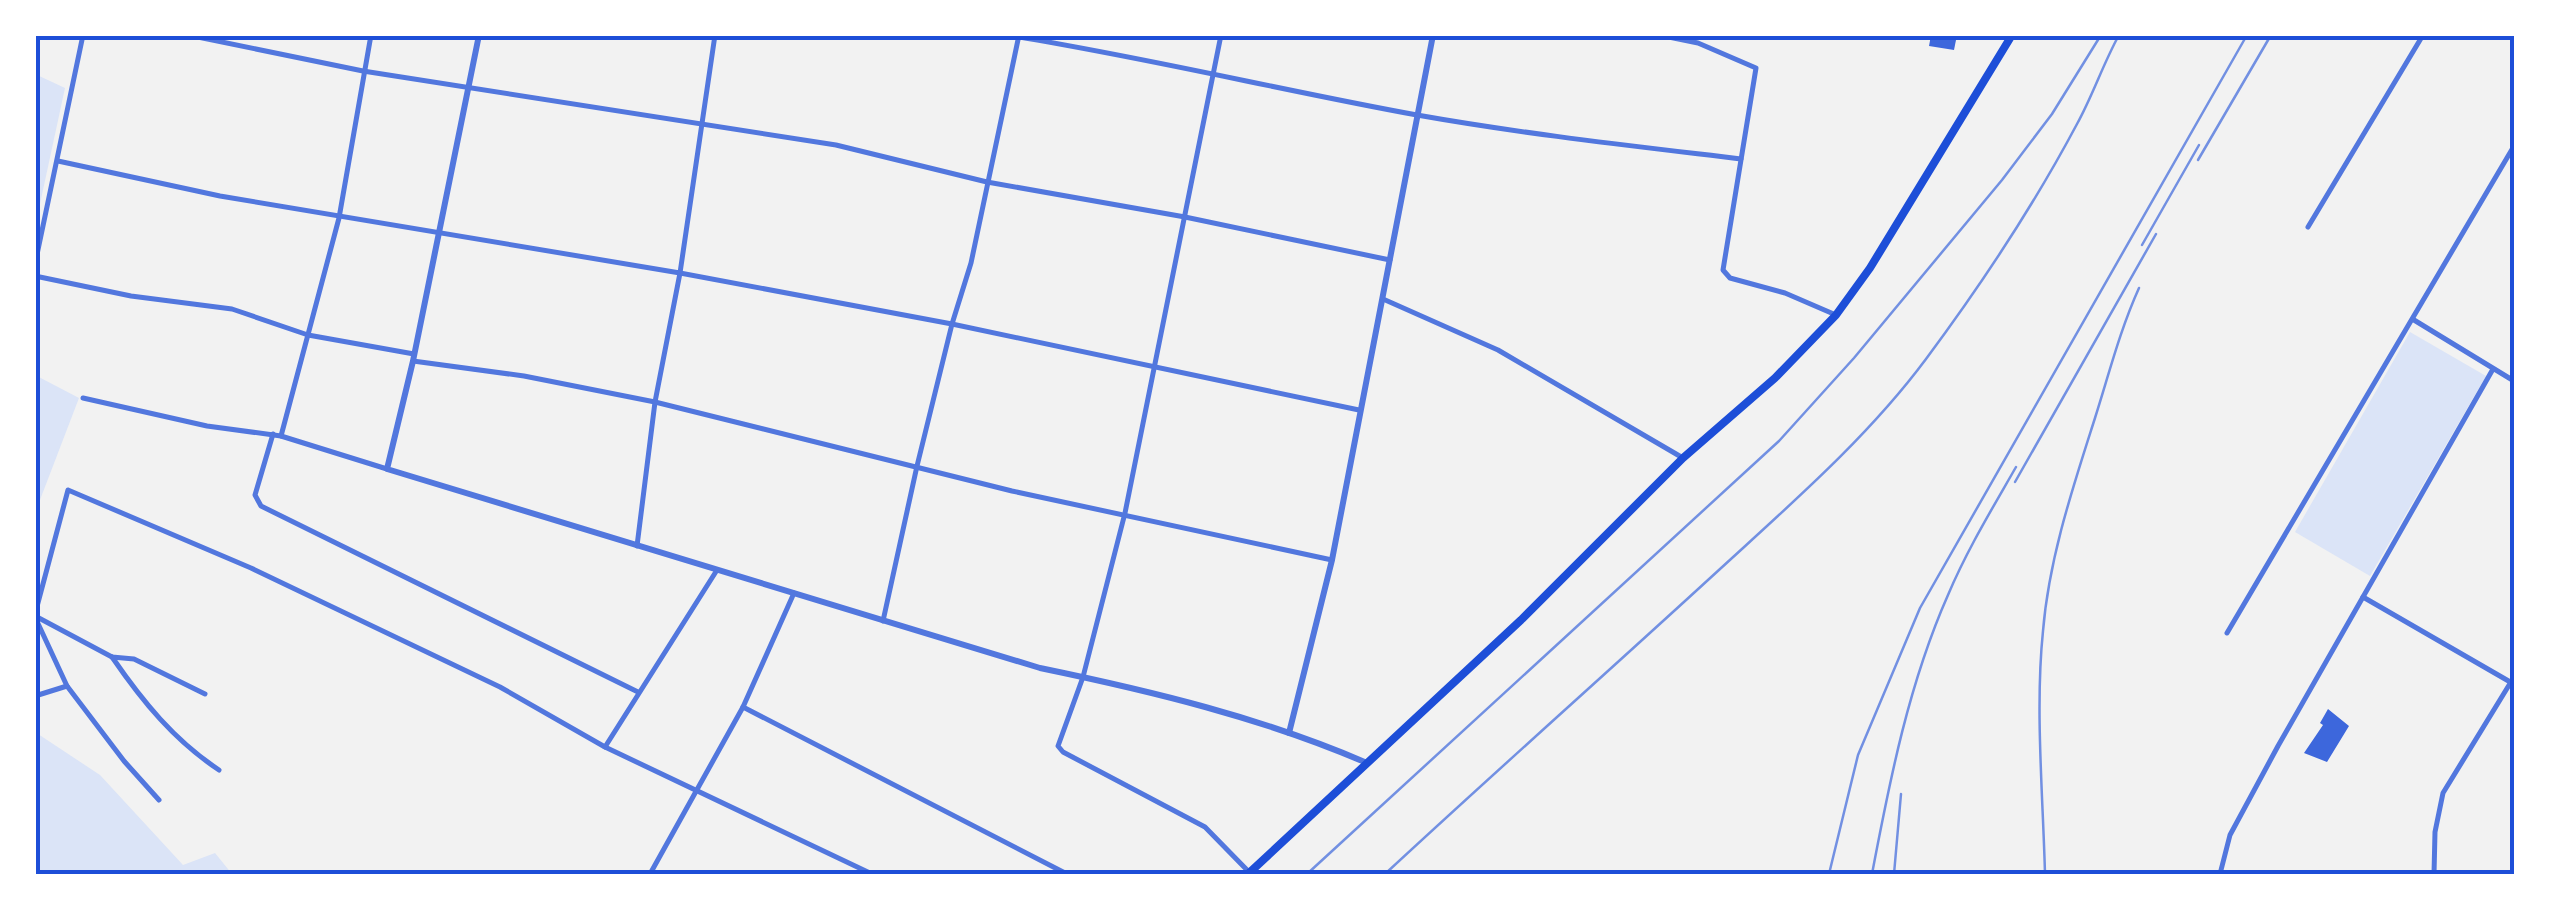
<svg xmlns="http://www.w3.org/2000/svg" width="2549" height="909" font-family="'Fira Sans',sans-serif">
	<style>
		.green { fill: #dbe4f7 }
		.building { fill: #3d67dc }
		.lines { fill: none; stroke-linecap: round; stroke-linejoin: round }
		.minor { stroke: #5277de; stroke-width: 5 }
		.tertiary { stroke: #5277de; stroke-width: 6 }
		.secondary { stroke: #1d4ed8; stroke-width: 8 }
		.rail { stroke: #7290e2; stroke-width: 2.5 }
		.neatline { fill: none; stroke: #1d4ed8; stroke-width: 4 }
	</style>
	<rect width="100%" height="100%" fill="#f2f2f2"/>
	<!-- green -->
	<g class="green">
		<polygon points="35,74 65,88 35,227"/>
		<polygon points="2410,332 2486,376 2370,576 2295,532"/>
		<polygon points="35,375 79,398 35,513"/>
		<polygon points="35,732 100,775 183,865 215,853 232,874 35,874"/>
	</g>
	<!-- building -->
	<g class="building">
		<polygon points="1931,35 1957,35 1954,50 1929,46"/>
		<polygon points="2328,709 2349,726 2327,762 2304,753 2323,725 2320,723"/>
	</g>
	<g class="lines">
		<!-- minor -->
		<g class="minor">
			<polyline points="188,35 363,71 836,145 987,182 1185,217 1390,260"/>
			<path d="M1007,35C1145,57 1280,90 1417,115C1524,134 1633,146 1741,159"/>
			<polyline points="1221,35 1125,513 1083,677 1058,746 1063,752 1205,827 1249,872"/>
			<polyline points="1659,35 1698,43 1756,68 1723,270 1730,278 1785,293 1836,315"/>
			<polyline points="58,161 220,196 680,273 952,324 1359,410"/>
			<polyline points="2308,227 2423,35"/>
			<polyline points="35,264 83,35"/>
			<polyline points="35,276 131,296 232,309 308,335 414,354"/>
			<polyline points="1383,299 1498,350 1683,458"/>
			<polyline points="2414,320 2514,381"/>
			<polyline points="413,361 524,376 655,402 1012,491 1332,560"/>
			<polyline points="83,398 207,426 281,436 387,469"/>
			<polyline points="273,434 255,495 261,506 638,692"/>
			<polyline points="281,436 339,218 371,35"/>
			<polyline points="637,546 655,402 680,273 715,35"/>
			<polyline points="2363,597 2512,683"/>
			<polyline points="35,614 68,490 251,568 500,687 605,747 872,874"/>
			<polyline points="35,617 67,686 124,761 159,800"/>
			<polyline points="37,617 112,657 134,659 205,694"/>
			<polyline points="883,621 917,466 952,324 971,263 1019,35"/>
			<polyline points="2227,633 2514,146"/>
			<path d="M112,657C143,702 174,740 219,770"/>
			<polyline points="35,696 67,686"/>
			<polyline points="743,707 1067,874"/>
			<polyline points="605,747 717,570"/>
			<polyline points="650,874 743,707 794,593"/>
			<polyline points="2220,874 2230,835 2278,746 2493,369"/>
			<polyline points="2434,874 2435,832 2443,793 2514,677"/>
		</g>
		<!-- tertiary -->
		<g class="tertiary">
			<path d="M479,35L413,361L387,469L1040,668C1151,691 1263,718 1367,763"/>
			<polyline points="1289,733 1332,560 1433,35"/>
		</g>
		<!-- secondary -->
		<polyline class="secondary" points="1248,874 1521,620 1683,458 1775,378 1836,315 1870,268 2012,35"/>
		<!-- rail -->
		<g class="rail">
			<polyline points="2198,160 2271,35"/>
			<polyline points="2142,245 2199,145"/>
			<polyline points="2015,482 2156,234"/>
			<polyline points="1307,874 1779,441 1854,358 2002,180 2052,114 2101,35"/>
			<path d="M1385,874C1496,771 1609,671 1720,569C1792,503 1868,437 1926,359C1981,285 2034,205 2077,124C2093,95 2103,64 2119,35"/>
			<polyline points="1829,874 1858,755 1920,608 2247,35"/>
			<path d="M1872,874C1890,779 1909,683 1948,595C1967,550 1992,509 2016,467"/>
			<polyline points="1894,874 1901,794"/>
			<path d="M2045,874C2043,796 2035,708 2043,631C2049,558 2073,487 2095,418C2109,374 2120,330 2139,288"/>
		</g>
	</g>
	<!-- border -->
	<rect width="2549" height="909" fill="none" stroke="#ffffff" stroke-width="75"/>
	<rect x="38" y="38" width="2474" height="834" class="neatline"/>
</svg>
